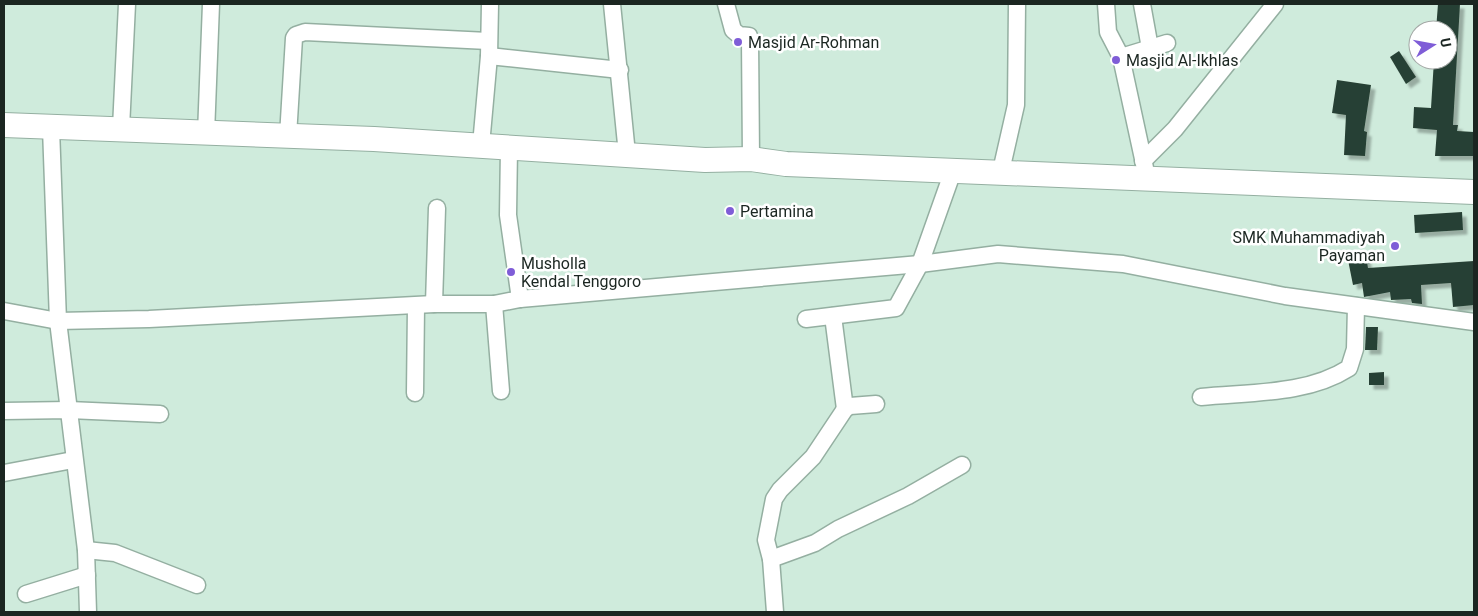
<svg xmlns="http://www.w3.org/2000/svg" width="1478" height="616" font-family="Roboto,sans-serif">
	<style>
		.building { fill: #284034; filter: url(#shadow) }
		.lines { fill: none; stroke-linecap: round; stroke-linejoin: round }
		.minor-casing { stroke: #94afa1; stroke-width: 19 }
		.highway-casing { stroke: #94afa1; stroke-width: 26 }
		.minor { stroke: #fff; stroke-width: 16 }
		.highway { stroke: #fff; stroke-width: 24 }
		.poi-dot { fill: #7f5dd7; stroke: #fff; stroke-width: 2 }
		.labels { text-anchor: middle; stroke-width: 5; stroke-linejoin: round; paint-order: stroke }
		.poi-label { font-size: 16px; fill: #1b2621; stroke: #fff; text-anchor: start }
	</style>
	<defs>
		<filter id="shadow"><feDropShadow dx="4.5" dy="4.5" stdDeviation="1" flood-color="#0004"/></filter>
	</defs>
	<rect width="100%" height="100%" fill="#cfebdc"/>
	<!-- building -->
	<g class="building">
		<polygon points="1438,4 1460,4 1453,125 1458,125 1457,131 1474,132 1474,156 1435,156 1437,130 1413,128 1414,107 1431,108 1434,60 1448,60 1448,30 1436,30"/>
		<polygon points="1399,51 1416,77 1406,84 1390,57"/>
		<polygon points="1337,80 1371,85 1364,131 1367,132 1365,156 1344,155 1346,115 1332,113"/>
		<polygon points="1462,212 1463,230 1415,233 1414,215"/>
		<polygon points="1366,256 1368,268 1474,261 1474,305 1453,307 1451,283 1421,285 1422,304 1412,303 1411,299 1391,300 1390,292 1364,297 1362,283 1353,285 1348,260"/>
		<polygon points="1366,327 1378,327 1377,350 1365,350"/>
		<polygon points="1384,372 1384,385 1369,385 1369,373"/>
	</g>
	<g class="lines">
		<defs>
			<g id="minor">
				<polyline points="612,4 627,154"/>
				<polyline points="726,4 733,30 739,35 749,36 750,39 751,159"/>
				<polyline points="1106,4 1108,32 1121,57 1145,168"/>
				<polyline points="1142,4 1150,48"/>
				<polyline points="489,56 620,70"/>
				<polyline points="1121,57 1167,43"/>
				<polyline points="51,128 58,321 86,550 88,612"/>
				<polyline points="121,128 127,4"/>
				<polyline points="206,134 211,4"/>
				<polyline points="288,136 294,38 296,35 305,32 488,41"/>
				<polyline points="481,145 489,56 490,4"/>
				<polyline points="509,148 508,215 520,299"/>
				<polyline points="1143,161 1175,129 1275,4"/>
				<polyline points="1001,171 1016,105 1017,4"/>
				<polyline points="434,304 437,208"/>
				<polyline points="494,304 501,391"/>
				<polyline points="4,311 58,321 149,319 434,304 494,304 520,299 920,264 998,254 1123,264 1285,296 1474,322"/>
				<polyline points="833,316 845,409"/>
				<polyline points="806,319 896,308 920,264 953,171"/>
				<polyline points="415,393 416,306"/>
				<path d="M1201,397C1250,392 1307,395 1349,368L1355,349L1356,306"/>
				<polyline points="4,411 69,410 160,414"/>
				<polyline points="4,473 73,460"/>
				<polyline points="86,550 115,553 197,585"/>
				<polyline points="771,559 815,543 838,529 908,496 962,465"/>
				<polyline points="26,594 87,575"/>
				<polyline points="775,612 771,559 766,540 774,499 780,490 813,457 845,409 850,406 876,404"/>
			</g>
			<polyline id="highway" points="4,125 374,139 705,160 751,159 786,164 1474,192"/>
		</defs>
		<!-- minor casing -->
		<use href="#minor" class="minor-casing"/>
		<!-- highway casing -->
		<use href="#highway" class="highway-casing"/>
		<!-- minor -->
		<use href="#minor" class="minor"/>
		<!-- highway -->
		<use href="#highway" class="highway"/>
	</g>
	<!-- markers -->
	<g class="poi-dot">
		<circle cx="738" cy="42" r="5"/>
		<circle cx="1116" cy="60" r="5"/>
		<circle cx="730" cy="211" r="5"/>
		<circle cx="1395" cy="246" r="5"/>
		<circle cx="511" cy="272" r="5"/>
	</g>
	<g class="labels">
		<!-- poi labels -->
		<g class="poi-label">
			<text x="748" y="48">Masjid Ar-Rohman</text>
			<text x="1126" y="66">Masjid Al-Ikhlas</text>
			<text x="740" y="217">Pertamina</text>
			<text x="1385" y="243" text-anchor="end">SMK Muhammadiyah<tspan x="1385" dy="18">Payaman</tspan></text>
			<text x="521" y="269">Musholla<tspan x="521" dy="18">Kendal Tenggoro</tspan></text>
		</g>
	</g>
	<!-- border -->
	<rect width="1478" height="616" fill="none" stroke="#1b2621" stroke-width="10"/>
	<!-- north arrow -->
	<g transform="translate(1433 45) rotate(79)"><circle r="24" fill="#ffffff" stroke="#a4a8a6"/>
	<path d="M0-4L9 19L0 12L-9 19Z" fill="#7f5dd7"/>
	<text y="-8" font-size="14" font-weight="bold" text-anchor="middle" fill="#1b2621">U</text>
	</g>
</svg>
